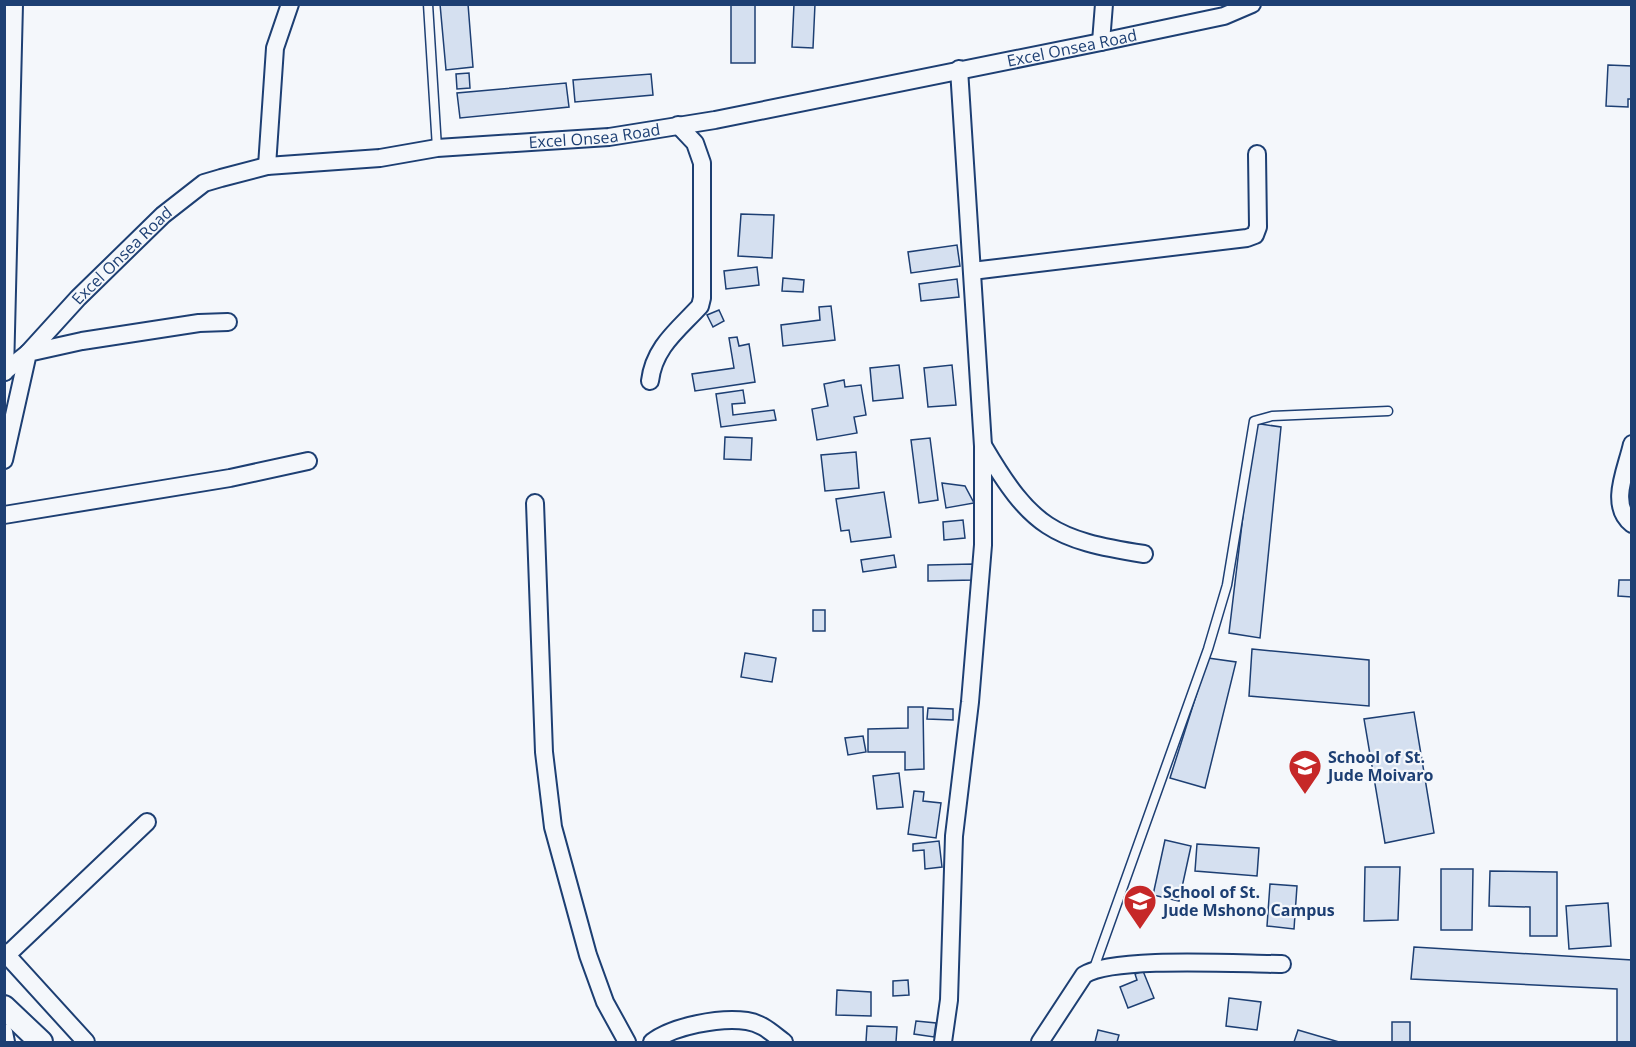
<svg xmlns="http://www.w3.org/2000/svg" width="1636" height="1047" font-family="'Open Sans',sans-serif">
	<style>
		.building { fill: #d5e0f0; stroke: #1d3f73; stroke-width: 1.5 }
		.lines { fill: none; stroke-linecap: round; stroke-linejoin: round }
		.lane-casing { stroke: #1d3f73; stroke-width: 11 }
		.street-casing { stroke: #1d3f73; stroke-width: 20 }
		.secondary-casing { stroke: #1d3f73; stroke-width: 26 }
		.lane { stroke: #f4f7fb; stroke-width: 8 }
		.street { stroke: #f4f7fb; stroke-width: 16 }
		.secondary { stroke: #f4f7fb; stroke-width: 22 }
		.labels { text-anchor: middle; stroke-width: 4.5; stroke-linejoin: round; paint-order: stroke }
		.street-label { font-size: 16px; fill: #1d3f73; stroke: #f4f7fb }
		.poi-label { font-size: 16px; font-weight: bold; fill: #1d3f73; stroke: #f4f7fb; text-anchor: start }
	</style>
	<rect width="100%" height="100%" fill="#f4f7fb"/>
	<!-- building -->
	<g class="building">
		<polygon points="440,4 468,4 473,67 446,70"/>
		<rect x="731" y="4" width="24" height="59"/>
		<polygon points="794,4 815,4 813,48 792,47"/>
		<polygon points="1608,65 1632,66 1632,99 1628,99 1628,107 1606,106"/>
		<polygon points="469,73 470,88 457,89 456,74"/>
		<polygon points="651,74 653,95 575,102 573,80"/>
		<polygon points="566,83 569,107 460,118 457,93"/>
		<polygon points="741,214 774,215 772,258 738,256"/>
		<polygon points="957,245 960,266 911,273 908,252"/>
		<polygon points="757,267 759,285 726,289 724,271"/>
		<polygon points="783,278 804,280 803,292 782,291"/>
		<polygon points="957,279 959,297 921,301 919,284"/>
		<polygon points="831,306 835,340 783,346 781,325 820,320 819,307"/>
		<polygon points="719,310 724,321 713,327 707,315"/>
		<polygon points="737,337 739,346 749,344 755,382 695,391 692,374 734,368 729,338"/>
		<polygon points="899,365 903,398 873,401 870,368"/>
		<polygon points="952,365 956,405 928,407 924,368"/>
		<polygon points="844,380 845,387 861,385 866,415 854,417 857,433 817,440 812,409 828,406 824,384"/>
		<polygon points="743,390 745,403 732,404 733,415 774,410 776,420 721,427 716,394"/>
		<polygon points="1254,423 1281,427 1260,638 1229,633"/>
		<polygon points="725,437 752,438 751,460 724,459"/>
		<polygon points="930,438 938,500 919,503 911,440"/>
		<polygon points="856,452 859,488 825,491 821,455"/>
		<polygon points="942,483 965,486 974,503 946,508"/>
		<polygon points="884,492 891,537 851,542 849,530 841,531 836,499"/>
		<polygon points="963,520 965,538 944,540 943,522"/>
		<polygon points="894,555 896,567 863,572 861,560"/>
		<polygon points="974,564 974,580 928,581 928,565"/>
		<polygon points="1619,580 1632,580 1632,597 1618,596"/>
		<rect x="813" y="610" width="12" height="21"/>
		<polygon points="1252,649 1369,660 1369,706 1249,696"/>
		<polygon points="745,653 776,658 772,682 741,677"/>
		<polygon points="1208,658 1236,662 1205,788 1170,778"/>
		<polygon points="908,707 923,707 924,769 905,770 905,752 868,752 868,729 908,728"/>
		<polygon points="928,708 953,709 953,720 927,719"/>
		<polygon points="1414,712 1434,833 1385,843 1364,719"/>
		<polygon points="863,736 866,752 848,755 845,738"/>
		<polygon points="899,773 903,807 877,809 873,776"/>
		<polygon points="914,791 924,792 923,801 941,803 936,838 908,834"/>
		<polygon points="1165,840 1191,846 1179,901 1153,895"/>
		<polygon points="939,841 942,867 925,869 924,850 913,851 913,844"/>
		<polygon points="1197,844 1259,848 1257,876 1195,871"/>
		<polygon points="1365,867 1400,867 1398,920 1364,921"/>
		<polygon points="1441,869 1473,869 1472,930 1441,930"/>
		<polygon points="1490,871 1557,872 1557,936 1530,936 1530,907 1489,906"/>
		<polygon points="1270,884 1297,886 1294,929 1267,926"/>
		<polygon points="1608,903 1611,946 1569,949 1566,906"/>
		<polygon points="1414,947 1632,960 1632,1042 1617,1042 1617,989 1411,979"/>
		<polygon points="1143,971 1154,998 1128,1008 1120,987 1137,980 1135,974"/>
		<polygon points="908,980 909,995 893,996 893,981"/>
		<polygon points="837,990 871,992 871,1016 836,1015"/>
		<polygon points="1229,998 1261,1002 1257,1030 1226,1026"/>
		<polygon points="916,1021 936,1023 934,1037 914,1034"/>
		<rect x="1392" y="1022" width="18" height="20"/>
		<polygon points="867,1026 897,1027 896,1042 866,1042"/>
		<polygon points="1098,1030 1119,1035 1117,1042 1095,1042"/>
		<polygon points="1298,1030 1339,1042 1294,1042"/>
	</g>
	<g class="lines">
		<defs>
			<g id="lane">
				<polyline points="428,4 437,148"/>
				<polyline points="1094,968 1208,649 1227,585 1254,421 1272,416 1388,411"/>
			</g>
			<g id="street">
				<polyline points="1101,42 1104,4"/>
				<polyline points="267,166 275,48 290,4"/>
				<polyline points="972,271 1247,238 1255,235 1258,227 1257,154"/>
				<path id="s1" d="M4,372L28,353L78,298L163,215L204,183L221,178L267,166L380,158L437,148L609,137L715,120L1101,42L1224,16L1252,4"/>
				<polyline points="5,372 14,4"/>
				<path d="M650,381C654,347 678,330 700,306L702,298V163L695,143L678,125"/>
				<path d="M1632,444C1627,468 1608,505 1632,524"/>
				<path d="M984,447C1031,527 1053,540 1144,554"/>
				<polyline points="4,460 28,353 82,341 199,323 228,322"/>
				<polyline points="535,503 544,752 553,827 588,955 605,1002 627,1042"/>
				<polyline points="4,515 230,478 308,461"/>
				<polyline points="4,952 86,1042"/>
				<polyline points="7,955 147,822"/>
				<polyline points="4,1032 6,1042"/>
				<path d="M652,1042C673,1026 720,1017 747,1021C762,1023 773,1034 784,1042"/>
				<polyline points="943,1042 949,1000 954,836 970,702 983,545 983,446 959,69"/>
				<path d="M1040,1042L1084,975C1113,956 1241,964 1282,964"/>
			</g>
			<polyline id="secondary" points="4,1007 41,1042"/>
		</defs>
		<!-- lane casing -->
		<use href="#lane" class="lane-casing"/>
		<!-- street casing -->
		<use href="#street" class="street-casing"/>
		<!-- secondary casing -->
		<use href="#secondary" class="secondary-casing"/>
		<!-- lane -->
		<use href="#lane" class="lane"/>
		<!-- street -->
		<use href="#street" class="street"/>
		<!-- secondary -->
		<use href="#secondary" class="secondary"/>
	</g>
	<!-- icons -->
	<defs>
		<symbol id="school-pin" viewBox="-11 -11 22 30"><path d="M0 17L-7.5 6A9.5 9.5 0 1 1 7.5 6Z" fill="#c62828" stroke="#f4f7fb"/><path d="M0-5L7-2L0 1L-7-2ZM-4 1L0 2.5L4 1V4Q0 6-4 4Z" fill="#fff"/></symbol>
	</defs>
	<g fill-rule="evenodd">
		<use href="#school-pin" x="1286" y="747" width="38" height="52"/>
		<use href="#school-pin" x="1121" y="882" width="38" height="52"/>
	</g>
	<g class="labels">
		<!-- street labels -->
		<g class="street-label">
			<text dy="6" stroke="none"><textPath href="#s1" startOffset="1156">Excel Onsea Road</textPath></text>
			<text dy="6" stroke="none"><textPath href="#s1" startOffset="670">Excel Onsea Road</textPath></text>
			<text dy="6" stroke="none"><textPath href="#s1" startOffset="166">Excel Onsea Road</textPath></text>
		</g>
		<!-- poi labels -->
		<g class="poi-label">
			<text x="1328" y="763">School of St.<tspan x="1328" dy="18">Jude Moivaro</tspan></text>
			<text x="1163" y="898">School of St.<tspan x="1163" dy="18">Jude Mshono Campus</tspan></text>
		</g>
	</g>
	<!-- border -->
	<rect width="1636" height="1047" fill="none" stroke="#1d3f73" stroke-width="12"/>
</svg>
